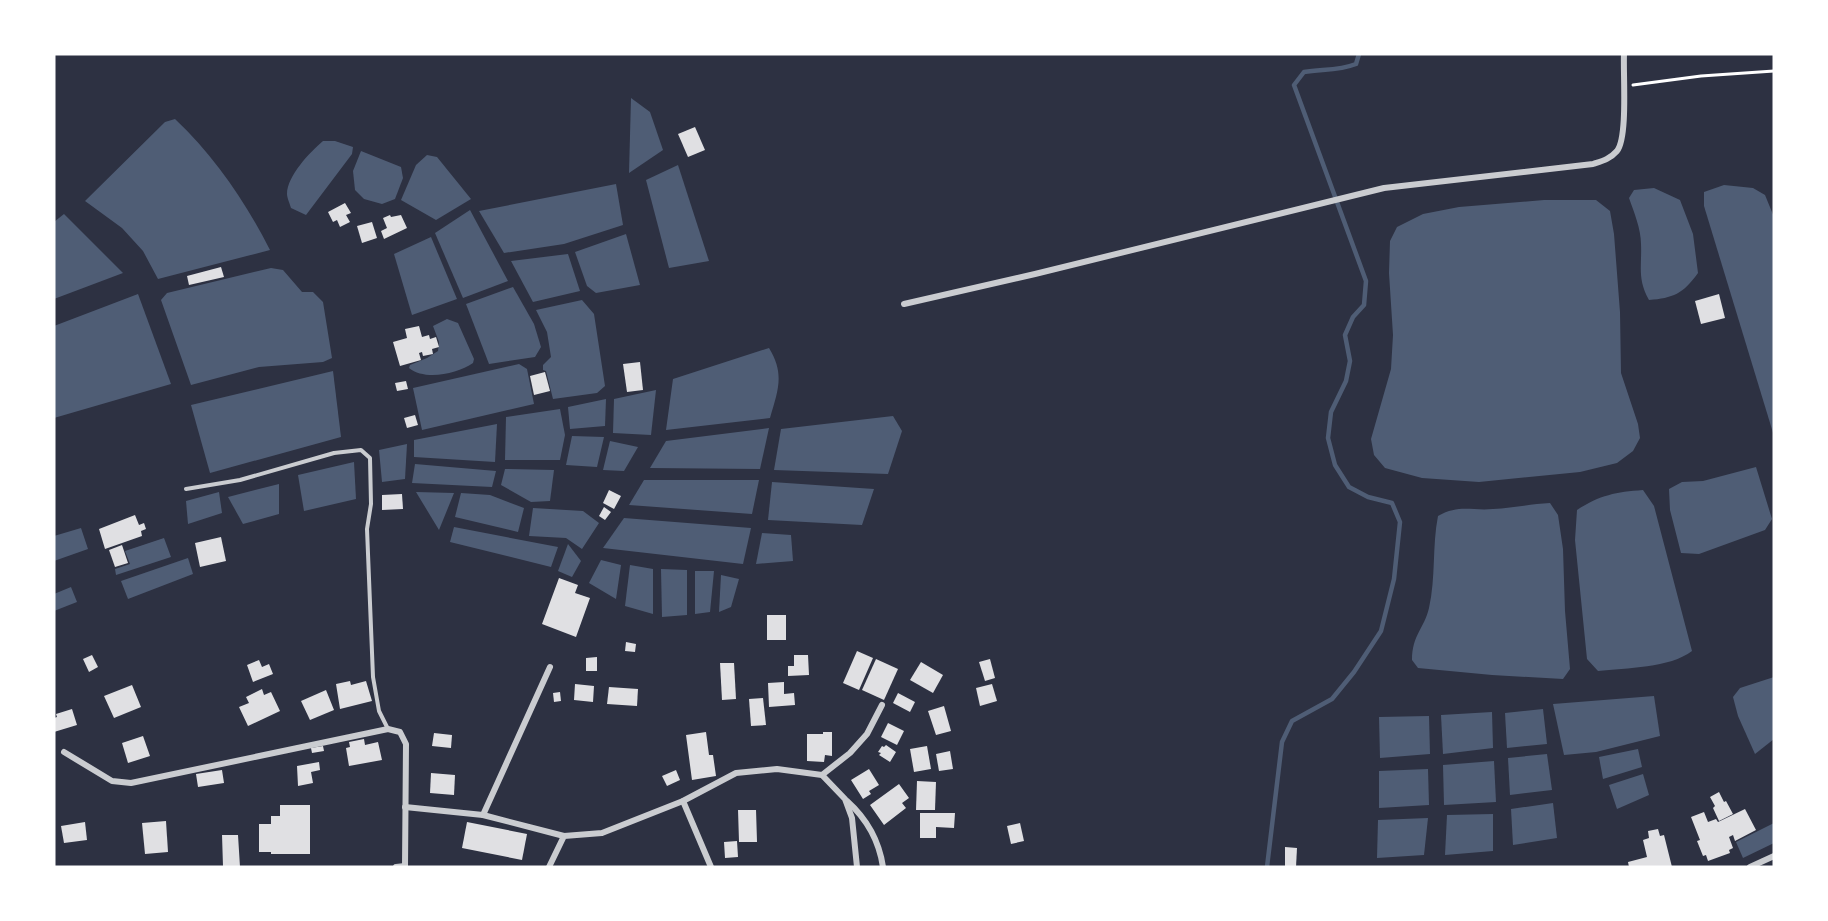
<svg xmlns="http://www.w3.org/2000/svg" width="1828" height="921" font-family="'Work Sans',sans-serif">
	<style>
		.water { fill: #4f5d75 }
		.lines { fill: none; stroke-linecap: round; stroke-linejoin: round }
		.stream { stroke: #4f5d75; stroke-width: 4.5 }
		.building { fill: #e0e0e3 }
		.path { stroke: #fff; stroke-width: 3 }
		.service { stroke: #caccd0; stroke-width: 4 }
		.minor { stroke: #caccd0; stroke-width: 6 }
	</style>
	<rect width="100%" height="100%" fill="#2d3142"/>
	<!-- water -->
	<g class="water">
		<polygon points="631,98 650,112 663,150 629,173"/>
		<path d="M175,119C215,157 245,201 270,250L158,279L143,251L122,228L85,201L165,122Z"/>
		<path d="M323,141H335L353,147L352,154L306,215L291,208C290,204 287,198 287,194C287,176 310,152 323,141Z"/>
		<polygon points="361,151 401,167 403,178 395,199 382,204 364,199 355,190 353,171"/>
		<polygon points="427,155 437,157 471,199 436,220 401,200 416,165"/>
		<polygon points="678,165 709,261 669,268 646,180"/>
		<polygon points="616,184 623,225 564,244 504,253 479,211"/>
		<polygon points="1724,185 1753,188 1765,195 1774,217 1774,436 1704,206 1704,192"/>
		<path d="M1654,188L1680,200L1693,234L1698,273C1683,294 1673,298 1649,300C1637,279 1642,266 1641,244C1641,229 1634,212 1629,198L1634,190Z"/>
		<polygon points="1544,200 1596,200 1610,211 1614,234 1620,312 1621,373 1638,424 1640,438 1633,451 1617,463 1580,472 1479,482 1422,478 1385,468 1374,455 1371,439 1391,369 1393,335 1389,273 1390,241 1397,227 1423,214 1459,207"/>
		<polygon points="470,210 508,281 463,298 435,233"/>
		<polygon points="64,214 123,273 54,299 54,222"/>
		<polygon points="626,234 640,285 596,293 587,286 575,252"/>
		<polygon points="431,237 457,299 412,315 394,254"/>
		<polygon points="568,254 580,291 533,302 511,261"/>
		<polygon points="271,268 283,270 302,292 313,292 323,302 332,358 323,362 259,367 191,385 161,300 167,293"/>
		<polygon points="513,287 534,324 541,347 535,357 489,364 466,304"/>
		<polygon points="138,294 171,384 54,418 54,326"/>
		<polygon points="582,300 594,314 605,386 597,393 553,399 546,371 543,370 543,365 551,357 547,332 536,310"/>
		<path d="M447,319L458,323L474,359L473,363C457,374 425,381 409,368L410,365L427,358L438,351L439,342L433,326Z"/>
		<path d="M769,348C785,374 778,390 770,418L666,430L673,379Z"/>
		<polygon points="519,364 527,369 534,404 422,430 413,388"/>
		<polygon points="333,371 341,437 210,473 191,405"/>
		<polygon points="656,390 651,435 613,433 614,399"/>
		<polygon points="606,399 605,426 570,429 568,407"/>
		<polygon points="560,409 565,435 560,460 505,460 506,417"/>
		<polygon points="893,416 902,431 888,474 774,470 781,429"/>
		<polygon points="497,424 495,462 414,457 414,440"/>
		<polygon points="769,428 760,469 650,468 666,441"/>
		<polygon points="572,436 604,437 597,467 566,465"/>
		<polygon points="610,441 638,447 624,471 603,470"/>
		<polygon points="407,444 405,479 382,482 379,450"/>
		<polygon points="354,462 356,499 304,511 298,475"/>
		<polygon points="415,464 496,471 492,487 412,483"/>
		<polygon points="1756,467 1772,519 1765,530 1699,554 1681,553 1670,510 1669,489 1682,482 1703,481"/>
		<polygon points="505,469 554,470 550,501 531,502 501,485"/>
		<polygon points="644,480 759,480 752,514 629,505"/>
		<polygon points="772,482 874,489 862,525 768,520"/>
		<polygon points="279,484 279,514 243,524 228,497"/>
		<path d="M1643,490L1654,506L1692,651C1670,668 1626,668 1598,671L1587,659L1575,540L1577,510C1600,495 1616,492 1643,490Z"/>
		<polygon points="219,492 222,513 188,524 186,501"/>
		<polygon points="416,492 454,493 439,530"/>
		<polygon points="461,493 490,495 524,508 518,532 455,517"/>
		<path d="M1550,503L1558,515L1563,549L1565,611L1570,669L1563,679L1492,675L1418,668L1412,660C1412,635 1424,629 1429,608C1436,577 1432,546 1438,516C1459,504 1471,511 1493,509C1513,508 1531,504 1550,503Z"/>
		<polygon points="533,508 583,511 599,523 582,549 566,538 529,536"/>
		<polygon points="624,518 751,528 743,564 603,548"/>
		<polygon points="454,527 558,547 551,567 450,542"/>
		<polygon points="81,528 88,549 54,561 54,536"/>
		<polygon points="762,533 791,535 793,561 756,564"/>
		<polygon points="164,538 171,557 116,575 115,569 130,564 125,551"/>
		<polygon points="568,544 581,561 572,577 558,571"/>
		<polygon points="188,558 193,574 128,599 121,581"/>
		<polygon points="601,560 621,565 616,599 589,583"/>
		<polygon points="630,565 653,569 653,614 625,606"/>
		<polygon points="661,569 687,570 687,615 662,617"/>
		<polygon points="695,571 714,571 710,612 695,614"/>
		<polygon points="721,575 739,579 731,607 719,612"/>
		<polygon points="71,587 77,602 54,611 54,594"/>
		<polygon points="1774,677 1774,739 1755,754 1738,716 1733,697 1740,688"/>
		<polygon points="1654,696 1660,736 1596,752 1564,755 1553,704"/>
		<polygon points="1543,709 1547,744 1507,748 1505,713"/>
		<polygon points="1492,712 1493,748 1443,754 1441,715"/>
		<polygon points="1429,716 1430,754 1380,758 1379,717"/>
		<polygon points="1638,749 1642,767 1603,779 1599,757"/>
		<polygon points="1547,754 1552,790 1510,795 1508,758"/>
		<polygon points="1494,761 1496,802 1444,805 1443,765"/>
		<polygon points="1428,769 1429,805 1379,808 1379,771"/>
		<polygon points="1643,774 1649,795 1617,809 1609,785"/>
		<polygon points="1553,803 1557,838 1513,845 1511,809"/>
		<polygon points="1493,814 1493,851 1445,855 1447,815"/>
		<polygon points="1428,818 1424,855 1377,858 1378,820"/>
		<polygon points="1774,823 1774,843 1743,858 1736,842"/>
	</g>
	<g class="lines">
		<!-- stream -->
		<path class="stream" d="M1267,867L1282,742L1292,721L1332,699L1354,672L1381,631L1394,579L1400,522L1392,503L1368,497L1349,487L1335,465L1328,438L1331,412L1346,381L1350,361L1345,335L1353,317L1364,305L1366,281L1294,85L1304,72C1323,69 1338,71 1356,64L1359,54"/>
	</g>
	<!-- building -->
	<g class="building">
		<polygon points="695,127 705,150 688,157 678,134"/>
		<polygon points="345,203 351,213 346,215 350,222 340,227 337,220 333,222 328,212"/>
		<polygon points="390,215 391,217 401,215 407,228 384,239 381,231 387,228 383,218"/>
		<polygon points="372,222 377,238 362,243 357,226"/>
		<polygon points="221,267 224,277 189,285 187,276"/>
		<polygon points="1719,294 1725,318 1701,324 1695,301"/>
		<polygon points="419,326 422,337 429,335 430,339 436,337 439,347 432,349 433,354 423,356 422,352 419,353 421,360 400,366 393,342 407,338 405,329"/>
		<polygon points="640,362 643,390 627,392 623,364"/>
		<polygon points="545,372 550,391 534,395 530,376"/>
		<polygon points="406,381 408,389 397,391 395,383"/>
		<polygon points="415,415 418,425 407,428 404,418"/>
		<polygon points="609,490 621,496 614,509 603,503"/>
		<polygon points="402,494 403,509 382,510 382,495"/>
		<polygon points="604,507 611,512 605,520 599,516"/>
		<polygon points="135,515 139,525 144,523 146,529 141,531 142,536 105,549 99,529"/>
		<polygon points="221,537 226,561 200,567 195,543"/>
		<polygon points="122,545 128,563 115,567 109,550"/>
		<polygon points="559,578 578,585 575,593 590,598 576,637 542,624"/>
		<rect x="767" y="615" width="19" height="25"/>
		<polygon points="626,642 636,644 635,652 625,651"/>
		<polygon points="857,651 873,658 859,690 843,683"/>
		<polygon points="92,655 98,667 89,672 83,659"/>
		<polygon points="794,655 808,655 809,675 788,676 788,666 794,666"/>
		<polygon points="597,657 597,671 586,671 586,658"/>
		<polygon points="876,659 898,669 884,700 862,690"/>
		<polygon points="990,659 995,678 985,681 979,662"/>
		<polygon points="259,660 262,667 269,664 273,674 253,682 247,665"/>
		<polygon points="921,662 943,675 933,693 910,680"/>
		<polygon points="720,663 734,663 736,699 722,700"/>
		<polygon points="350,681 351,685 366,681 372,701 340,709 336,684"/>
		<polygon points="784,682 784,694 794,693 795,705 769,707 768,683"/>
		<polygon points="575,684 594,686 593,702 574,700"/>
		<polygon points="992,684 997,701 980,706 976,688"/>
		<polygon points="132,685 141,707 114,718 104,696"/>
		<polygon points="609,687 638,689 637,706 607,704"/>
		<polygon points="262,689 264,695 271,692 280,711 248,726 239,707 249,703 246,697"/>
		<polygon points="326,690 334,710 310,720 301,701"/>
		<polygon points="560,692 561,701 554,702 553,693"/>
		<polygon points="898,693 915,702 910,712 893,703"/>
		<polygon points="763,698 766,725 751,726 749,699"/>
		<polygon points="944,706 951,731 936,735 928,711"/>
		<polygon points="72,709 77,725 54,732 54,718 57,717 56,714"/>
		<polygon points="888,723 904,731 897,745 881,737"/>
		<polygon points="706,732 709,755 713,755 716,776 692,780 686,735"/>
		<polygon points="823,732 832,732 832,756 825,755 824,762 807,761 807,734 823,734"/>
		<polygon points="434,733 452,735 451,748 432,746"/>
		<polygon points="143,736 150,756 128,763 122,743"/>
		<polygon points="364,739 365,745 378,742 382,760 349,766 346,748 350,747 349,742"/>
		<polygon points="886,745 896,752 890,762 879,755 881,753 878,752 882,746 884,747"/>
		<polygon points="323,746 324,751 312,753 311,748"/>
		<polygon points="927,746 931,769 914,772 910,749"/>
		<polygon points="950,751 953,769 939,771 936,754"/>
		<polygon points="319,762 320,770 311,772 313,783 298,786 297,766"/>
		<polygon points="869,769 879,785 869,791 871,794 863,799 851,780"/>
		<polygon points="222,770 224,783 198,787 196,774"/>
		<polygon points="676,770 680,780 667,786 662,776"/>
		<polygon points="431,773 455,775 454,795 430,793"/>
		<polygon points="917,781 936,782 935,810 916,810"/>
		<polygon points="899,784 909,798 902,803 906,808 884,825 870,805"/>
		<polygon points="1719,792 1724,802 1726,801 1733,814 1719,821 1713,808 1715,806 1710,797"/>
		<polygon points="280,805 310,805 310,854 271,854 271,852 259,852 259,824 271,824 271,816 280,816"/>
		<polygon points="1745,809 1756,830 1735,841 1733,835 1729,837 1733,848 1729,850 1730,853 1708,861 1706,855 1703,856 1697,841 1700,840 1691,817 1704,812 1708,822 1716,819 1718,822"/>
		<polygon points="738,810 756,810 757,842 739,842"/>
		<polygon points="920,813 955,813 954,828 936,827 936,838 920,838"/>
		<polygon points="166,821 168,852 145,854 142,823"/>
		<polygon points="85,822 87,840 64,843 61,826"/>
		<polygon points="467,822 527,834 522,860 462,848"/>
		<polygon points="1020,823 1024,841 1011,844 1007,826"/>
		<polygon points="1658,829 1660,836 1664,835 1672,867 1629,867 1628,862 1647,857 1643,840 1649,838 1648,831"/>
		<polygon points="222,835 238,835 240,867 223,867"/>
		<polygon points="737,841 738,857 725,858 724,842"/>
		<polygon points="1285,847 1297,848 1296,867 1285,867"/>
	</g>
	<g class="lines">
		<!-- path -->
		<polyline class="path" points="1633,85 1701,76 1774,71"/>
		<!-- service -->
		<polyline class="service" points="186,489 240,480 334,453 361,450 370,458 371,504 367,529 373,677 379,711 388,729"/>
		<!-- minor -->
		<g class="minor">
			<path d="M904,304L1035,274L1384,188L1593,164C1602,161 1610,159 1617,151C1628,137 1623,74 1624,54"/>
			<polyline points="64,752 112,781 131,783 388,729 400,732 406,744 405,867"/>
			<polyline points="822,775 850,753 867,734 882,705"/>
			<polyline points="683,801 711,867"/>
			<path d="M847,801C867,819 879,840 883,867"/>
			<polyline points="405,807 483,815 564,836"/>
			<polyline points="483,815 550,667"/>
			<polyline points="396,867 405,866"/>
			<polyline points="549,867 564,836 602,833 683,801 736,773 777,769 822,775 845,799 852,818 857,867"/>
			<polyline points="1750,867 1774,856"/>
		</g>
	</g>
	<!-- border -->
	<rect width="1828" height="921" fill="none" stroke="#ffffff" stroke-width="111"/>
</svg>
